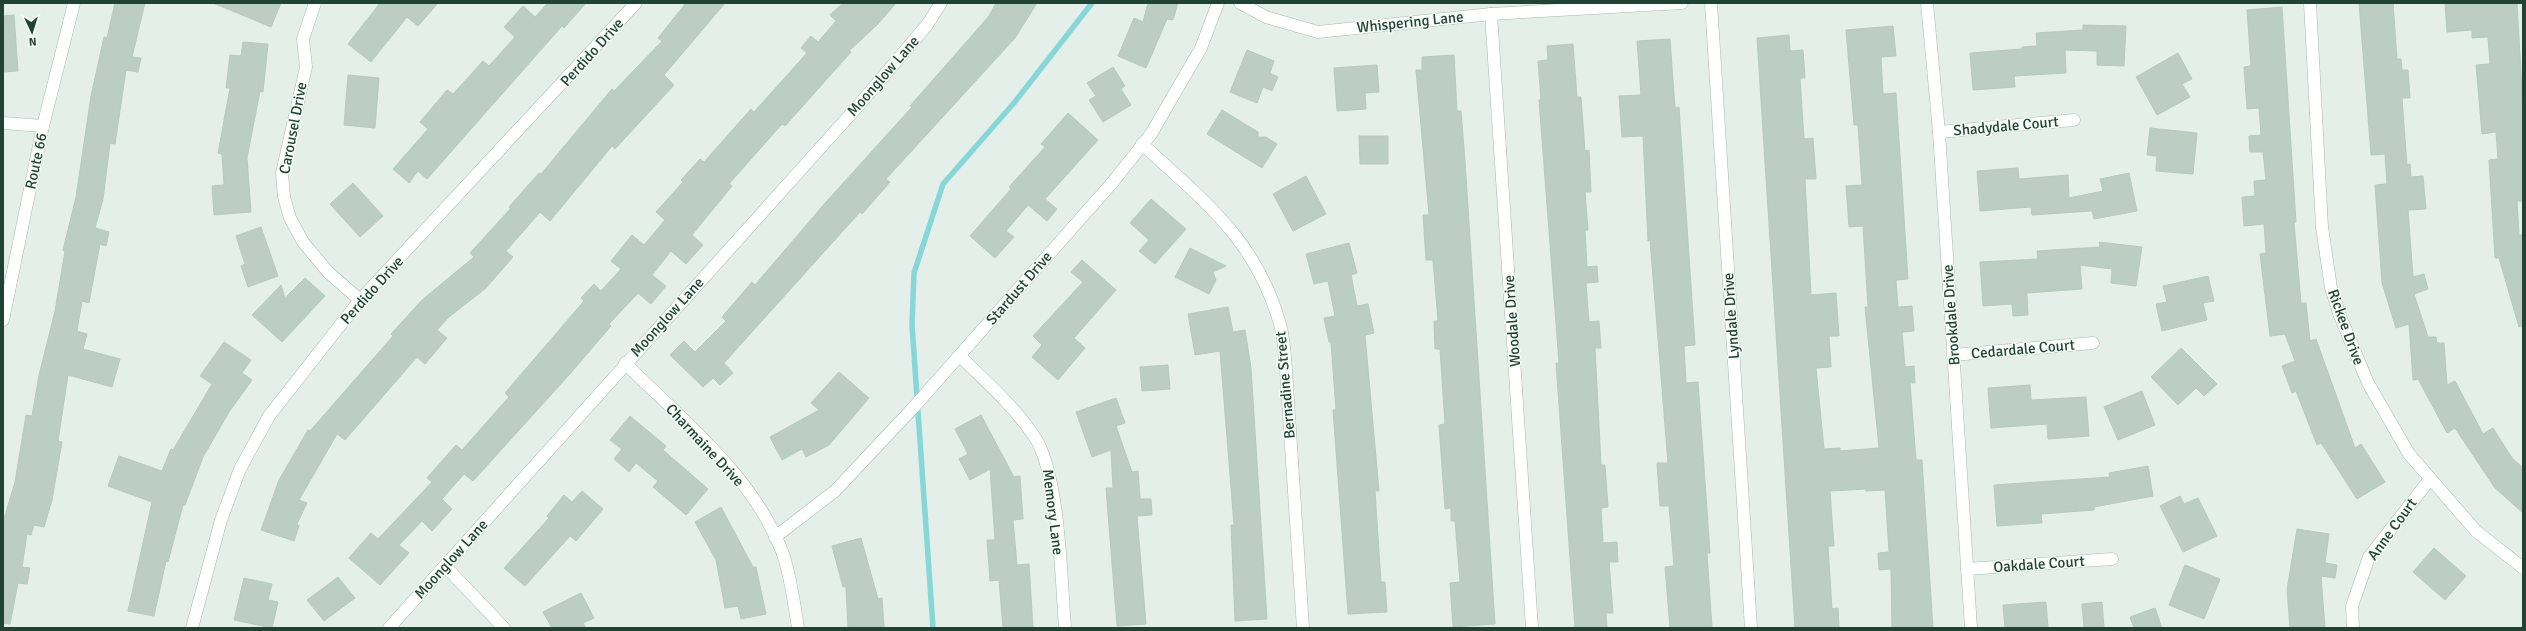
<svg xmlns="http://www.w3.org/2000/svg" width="2526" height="631" font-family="Signika,sans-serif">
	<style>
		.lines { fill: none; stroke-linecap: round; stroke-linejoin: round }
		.stream { stroke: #87d7d9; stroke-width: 5.5 }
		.building { fill: #bccdc4; stroke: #b6cabf }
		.street-casing { stroke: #a6b8b0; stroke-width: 13 }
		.street { stroke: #fff; stroke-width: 12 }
		.labels { text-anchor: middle; stroke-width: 3; stroke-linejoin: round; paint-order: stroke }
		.street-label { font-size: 15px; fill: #214336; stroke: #f5fbf7 }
	</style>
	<rect width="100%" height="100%" fill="#e4efe9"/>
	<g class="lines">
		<!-- stream -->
		<polyline class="stream" points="933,628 912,325 914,273 943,184 1014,103 1092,3"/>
	</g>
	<!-- building -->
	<g class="building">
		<polygon points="115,3 145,3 132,57 141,58 138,72 126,70 115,144 110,143 103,199 95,228 109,232 106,246 100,244 89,303 82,301 77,331 87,334 83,349 120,359 112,387 68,375 58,441 62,442 52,500 44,527 34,525 31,535 27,534 22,567 30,568 27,584 18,583 10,624 3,623 3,522 15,482 26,415 32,416 39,375 55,311 65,251 63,250 76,197 91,96 104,37 107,38"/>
		<polygon points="213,3 281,3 271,27"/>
		<polygon points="380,3 438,3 418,26 407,17 371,62 348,44"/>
		<polygon points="548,3 586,3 564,28 562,26 427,179 418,171 409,183 393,169 428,129 420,122 447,90 453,94 483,61 489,66 515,37 504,27 523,6 535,17"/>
		<polygon points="686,3 725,3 664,75 674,85 615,149 612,146 550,221 540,212 521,234 506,251 513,257 486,288 449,317 437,330 447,338 425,364 417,357 345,440 337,434 299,500 307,503 297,524 299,526 294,541 261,530 279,480 308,430 310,431 393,336 391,334 422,300 474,257 470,253 511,208 509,207 539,173 541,174 612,89 614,91 662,41 658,38"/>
		<polygon points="843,3 896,3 878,24 849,51 851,52 785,126 782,124 729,184 732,186 692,235 703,245 686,264 671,251 652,275 666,286 651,304 638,293 609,324 611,326 569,375 473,481 464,474 442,499 452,509 432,531 422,521 399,545 409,553 380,585 349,558 371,533 378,539 432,482 427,478 456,445 462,450 509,397 505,393 584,301 581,298 594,284 601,291 621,269 611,261 632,235 644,245 665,220 656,212 683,182 681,180 700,159 704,162 751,109 754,112 807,53 801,48 811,36 818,42 836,21 830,15"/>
		<polygon points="996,3 1037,3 1015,38 886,179 890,182 862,214 860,212 724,363 733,373 720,385 713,378 703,387 670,355 684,341 695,352 726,321 722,317 752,282 755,285 826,202 912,107 910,106 989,16"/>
		<polygon points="1148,3 1178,3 1173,20 1167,19 1146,68 1118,56 1134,18 1143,22"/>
		<polygon points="2359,3 2393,3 2397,59 2401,59 2402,70 2408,70 2410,98 2402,98 2407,165 2410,164 2411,177 2423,176 2426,209 2408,210 2413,277 2424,274 2428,289 2414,294 2428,337 2436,337 2437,343 2444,343 2447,385 2455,381 2483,434 2493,428 2512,458 2523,468 2523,513 2495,488 2455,428 2447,433 2418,379 2413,380 2409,324 2396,328 2382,283 2375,185 2387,184 2385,154 2371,155"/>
		<polygon points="2445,3 2517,3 2523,107 2523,201 2517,201 2519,235 2523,235 2523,326 2519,327 2499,258 2495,258 2489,160 2498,159 2496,132 2482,134 2476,65 2490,64 2488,37 2472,38 2472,30 2447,32"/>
		<polygon points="2282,7 2296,222 2294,222 2301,303 2306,303 2310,341 2316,339 2355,448 2361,444 2385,482 2357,499 2321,443 2317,445 2296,391 2292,393 2282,366 2295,361 2285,334 2270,336 2260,254 2266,253 2264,224 2244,226 2242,197 2255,196 2254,181 2266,180 2263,152 2250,152 2249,136 2261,135 2259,108 2247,109 2244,67 2251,66 2247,10"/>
		<polygon points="14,15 18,71 3,72 3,16"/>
		<polygon points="2083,25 2126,26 2124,66 2097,65 2097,51 2065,50 2066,73 2014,76 2015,87 1973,90 1970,53 2022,49 2022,47 2037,46 2036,33 2083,30"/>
		<polygon points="1893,26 1896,56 1881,57 1883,94 1896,93 1908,279 1896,280 1898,307 1912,306 1914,331 1902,332 1905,367 1914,366 1915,383 1910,383 1916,460 1922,460 1933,628 1892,628 1891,569 1879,570 1878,553 1889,552 1885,490 1866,491 1866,489 1830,491 1834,546 1828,546 1832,609 1838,608 1839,628 1795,628 1757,38 1789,35 1790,51 1803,50 1805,78 1800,78 1804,139 1813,138 1816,179 1805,179 1811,295 1836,293 1839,336 1829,336 1831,367 1816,368 1824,449 1840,448 1840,451 1879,448 1865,307 1868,307 1863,226 1849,227 1846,186 1862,185 1858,125 1854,125 1846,30"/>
		<polygon points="1670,39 1675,108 1679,107 1695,345 1684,346 1686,383 1698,382 1710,553 1707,553 1712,628 1670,628 1665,567 1674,566 1669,506 1660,506 1657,463 1668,463 1650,240 1648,241 1643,136 1622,137 1619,96 1641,95 1637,41"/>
		<polygon points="243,42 268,44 263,92 260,91 247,158 251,212 214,215 212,186 224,185 222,154 218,153 230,88 226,88 230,55 241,56"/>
		<polygon points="1573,44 1577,97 1581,97 1585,151 1589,150 1591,192 1585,192 1588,230 1585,230 1587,267 1597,266 1598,282 1586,283 1589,322 1599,321 1601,348 1595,348 1601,465 1605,465 1608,507 1601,508 1603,543 1617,542 1618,562 1609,562 1613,613 1606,613 1607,628 1575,628 1556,363 1559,363 1539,100 1541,100 1538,61 1548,60 1547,46"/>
		<polygon points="1247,50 1274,61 1270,73 1278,77 1272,91 1263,87 1257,103 1230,92"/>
		<polygon points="2178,53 2192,79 2182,84 2190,97 2157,115 2136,77"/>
		<polygon points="1454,55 1457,111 1461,111 1465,161 1495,624 1453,627 1450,583 1460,582 1455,521 1451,521 1451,508 1445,509 1439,425 1445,424 1440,349 1435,349 1434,321 1438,321 1433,260 1426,260 1423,215 1429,215 1416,70 1422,70 1422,57"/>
		<polygon points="1377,65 1379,92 1365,93 1366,109 1337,111 1334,68"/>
		<polygon points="1113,67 1125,86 1121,89 1131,105 1103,122 1089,100 1096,96 1087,83"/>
		<polygon points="348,75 379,78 375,128 344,125"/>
		<polygon points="1222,110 1258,132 1258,137 1266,137 1277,144 1262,168 1207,134"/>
		<polygon points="1068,113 1098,140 1045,199 1057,209 1047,221 1028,205 1006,231 1014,237 995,258 970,236 1011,189 1009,187 1045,147 1041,144"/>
		<polygon points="2150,128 2197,133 2193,174 2156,171 2157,156 2147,155"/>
		<polygon points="1359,136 1388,136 1388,164 1360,164"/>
		<polygon points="2018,168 2019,179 2068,175 2069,198 2103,191 2100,179 2129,173 2137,211 2094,219 2092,211 2032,215 2031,207 1980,211 1977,171"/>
		<polygon points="1306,176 1326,214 1293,231 1273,194"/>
		<polygon points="353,183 383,216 360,237 330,204"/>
		<polygon points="1151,199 1186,229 1155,264 1139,251 1149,240 1130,223"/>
		<polygon points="261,227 278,276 248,287 241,266 245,264 236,236"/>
		<polygon points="2099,242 2142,247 2136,286 2111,283 2112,269 2080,265 2082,289 2027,293 2028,315 2013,316 2012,304 1983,306 1980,262 2038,259 2037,251 2100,247"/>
		<polygon points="1349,243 1357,273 1351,275 1357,306 1368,304 1374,333 1365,335 1379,491 1375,491 1381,582 1385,582 1387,612 1348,614 1333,410 1336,410 1331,342 1329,342 1324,318 1335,316 1328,281 1314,284 1306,254"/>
		<polygon points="1190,248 1226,266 1213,272 1216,280 1209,294 1175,277"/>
		<polygon points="1082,260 1116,290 1074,338 1085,348 1058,380 1032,357 1042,345 1033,336 1083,282 1071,272"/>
		<polygon points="2208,276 2214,301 2203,303 2207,320 2162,331 2156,304 2167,302 2163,286"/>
		<polygon points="305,278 325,296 282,342 252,315 281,285 285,298"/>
		<polygon points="1228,307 1233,332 1245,330 1251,368 1267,619 1235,621 1231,525 1234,525 1220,351 1195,355 1188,314"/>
		<polygon points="224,342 251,360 242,373 252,380 229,412 203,457 185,505 183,505 168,562 166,561 154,616 128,611 152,502 108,486 119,456 162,471 171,449 173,450 212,384 200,376"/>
		<polygon points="2181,348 2217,384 2204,396 2196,388 2178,405 2151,377"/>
		<polygon points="1168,365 1170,389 1142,391 1140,367"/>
		<polygon points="839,372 869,398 829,445 806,457 802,449 782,460 770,437 819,410 811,403"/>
		<polygon points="2030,385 2031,400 2086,397 2089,436 2048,439 2047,424 1991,428 1988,388"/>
		<polygon points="2142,391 2155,425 2118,440 2104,407"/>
		<polygon points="1116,398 1125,423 1116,426 1132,472 1138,471 1140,499 1151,499 1152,515 1137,516 1146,624 1117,626 1106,488 1113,488 1111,450 1092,457 1076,412"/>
		<polygon points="981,415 1014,477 1020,476 1023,519 1013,520 1017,565 1029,564 1033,628 1003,628 999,580 990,581 987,540 995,540 990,469 970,480 959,459 968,454 955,429"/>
		<polygon points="630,416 666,446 663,450 708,489 686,515 653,487 658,481 636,463 629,472 614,459 622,449 610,440"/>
		<polygon points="2148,466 2153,496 2094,507 2094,510 2041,514 2042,523 1997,526 1994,485 2110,477 2109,473"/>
		<polygon points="582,491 603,509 576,541 570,536 525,586 504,568 549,518 547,516 564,495 572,502"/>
		<polygon points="2180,496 2184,504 2198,498 2217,536 2183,552 2160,506"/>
		<polygon points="721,507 753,567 756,567 766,614 741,619 738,606 725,608 716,560 695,522"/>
		<polygon points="2297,529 2329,534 2325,563 2337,565 2335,578 2321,576 2325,628 2290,628 2287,590"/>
		<polygon points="861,538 878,599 882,598 884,628 848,628 846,586 843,587 832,546"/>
		<polygon points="2434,548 2466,576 2445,600 2413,572"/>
		<polygon points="2185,565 2220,579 2204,619 2169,605"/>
		<polygon points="338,577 355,598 324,621 307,600"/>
		<polygon points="244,578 272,584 268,600 278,602 272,628 234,620"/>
		<polygon points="581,593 594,618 583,623 586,628 552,628 543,612"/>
		<polygon points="2046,602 2048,628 2005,628 2003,605"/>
		<polygon points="2102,602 2104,628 2084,628 2082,604"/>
		<polygon points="2155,608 2162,628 2134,628 2130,617"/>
	</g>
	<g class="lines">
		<defs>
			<g id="street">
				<polyline points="315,3 303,39 306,67 282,173 284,197 290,218 303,242 328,272 360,300"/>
				<polyline points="1240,3 1266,17 1318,32 1491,14 1682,3"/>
				<polyline points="1711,3 1751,628"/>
				<polyline points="1927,3 1939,132 1971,628"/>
				<polyline points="2310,3 2322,227 2331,288 2340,316 2368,383 2409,454 2476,531 2523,568"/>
				<polyline points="1491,14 1532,628"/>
				<polyline points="3,123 43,126"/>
				<polyline points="1939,132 2074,120"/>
				<path d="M1142,144C1205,202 1258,241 1281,328C1284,341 1285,356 1286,370L1303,628"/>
				<polyline points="3,320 43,126 74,3"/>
				<polyline points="1953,355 2093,343"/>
				<path d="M960,356C985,381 1014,406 1034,436C1060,474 1061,580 1065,628"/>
				<path d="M625,363C681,419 755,477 783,554C791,578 794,603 798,628"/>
				<polyline points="775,537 835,491 913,408 1112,183 1151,134 1201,48 1218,3"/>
				<polyline points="445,566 504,628"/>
				<polyline points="1967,569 2112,559"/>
				<polyline points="192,628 221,520 240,469 269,416 360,300 636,3"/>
				<polyline points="389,628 858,106 927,25 941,3"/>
				<polyline points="2353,628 2352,606 2369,557 2430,479"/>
			</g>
		</defs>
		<!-- street casing -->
		<use href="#street" class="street-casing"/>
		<!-- street -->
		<use href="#street" class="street"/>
	</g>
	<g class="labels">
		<!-- street labels -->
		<g class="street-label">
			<text transform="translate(1410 22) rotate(-6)" y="5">Whispering Lane</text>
			<text transform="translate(592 52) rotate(-48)" y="5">Perdido Drive</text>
			<text transform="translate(883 76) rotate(-49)" y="5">Moonglow Lane</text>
			<text transform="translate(2006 126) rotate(-5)" y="5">Shadydale Court</text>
			<text transform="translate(293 128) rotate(-79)" y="5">Carousel Drive</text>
			<text transform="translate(36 161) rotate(-78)" y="5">Route 66</text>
			<text transform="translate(1019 288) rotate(-49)" y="5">Stardust Drive</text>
			<text transform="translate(372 290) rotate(-48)" y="5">Perdido Drive</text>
			<text transform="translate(1951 315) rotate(-94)" y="5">Brookdale Drive</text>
			<text transform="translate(1731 316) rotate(-94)" y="5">Lyndale Drive</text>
			<text transform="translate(667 317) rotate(-48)" y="5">Moonglow Lane</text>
			<text transform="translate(1512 321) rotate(-94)" y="5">Woodale Drive</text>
			<text transform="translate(2346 327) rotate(70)" y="5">Rickee Drive</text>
			<text transform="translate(2023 349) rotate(-5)" y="5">Cedardale Court</text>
			<text transform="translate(1285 385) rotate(-95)" y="5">Bernadine Street</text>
			<text transform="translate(705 445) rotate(47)" y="5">Charmaine Drive</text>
			<text transform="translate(1053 512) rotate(83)" y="5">Memory Lane</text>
			<text transform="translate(2392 529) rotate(-54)" y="5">Anne Court</text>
			<text transform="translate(451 559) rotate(-48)" y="5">Moonglow Lane</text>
			<text transform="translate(2039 564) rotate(-4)" y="5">Oakdale Court</text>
		</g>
	</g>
	<!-- border -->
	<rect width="2526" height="631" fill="none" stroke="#214336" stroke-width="8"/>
	<!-- north arrow -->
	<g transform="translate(32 32) rotate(176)" stroke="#f5fbf7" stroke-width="3" paint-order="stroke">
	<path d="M0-3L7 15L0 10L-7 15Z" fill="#214336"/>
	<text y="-6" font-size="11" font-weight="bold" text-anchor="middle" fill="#214336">N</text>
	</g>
</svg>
